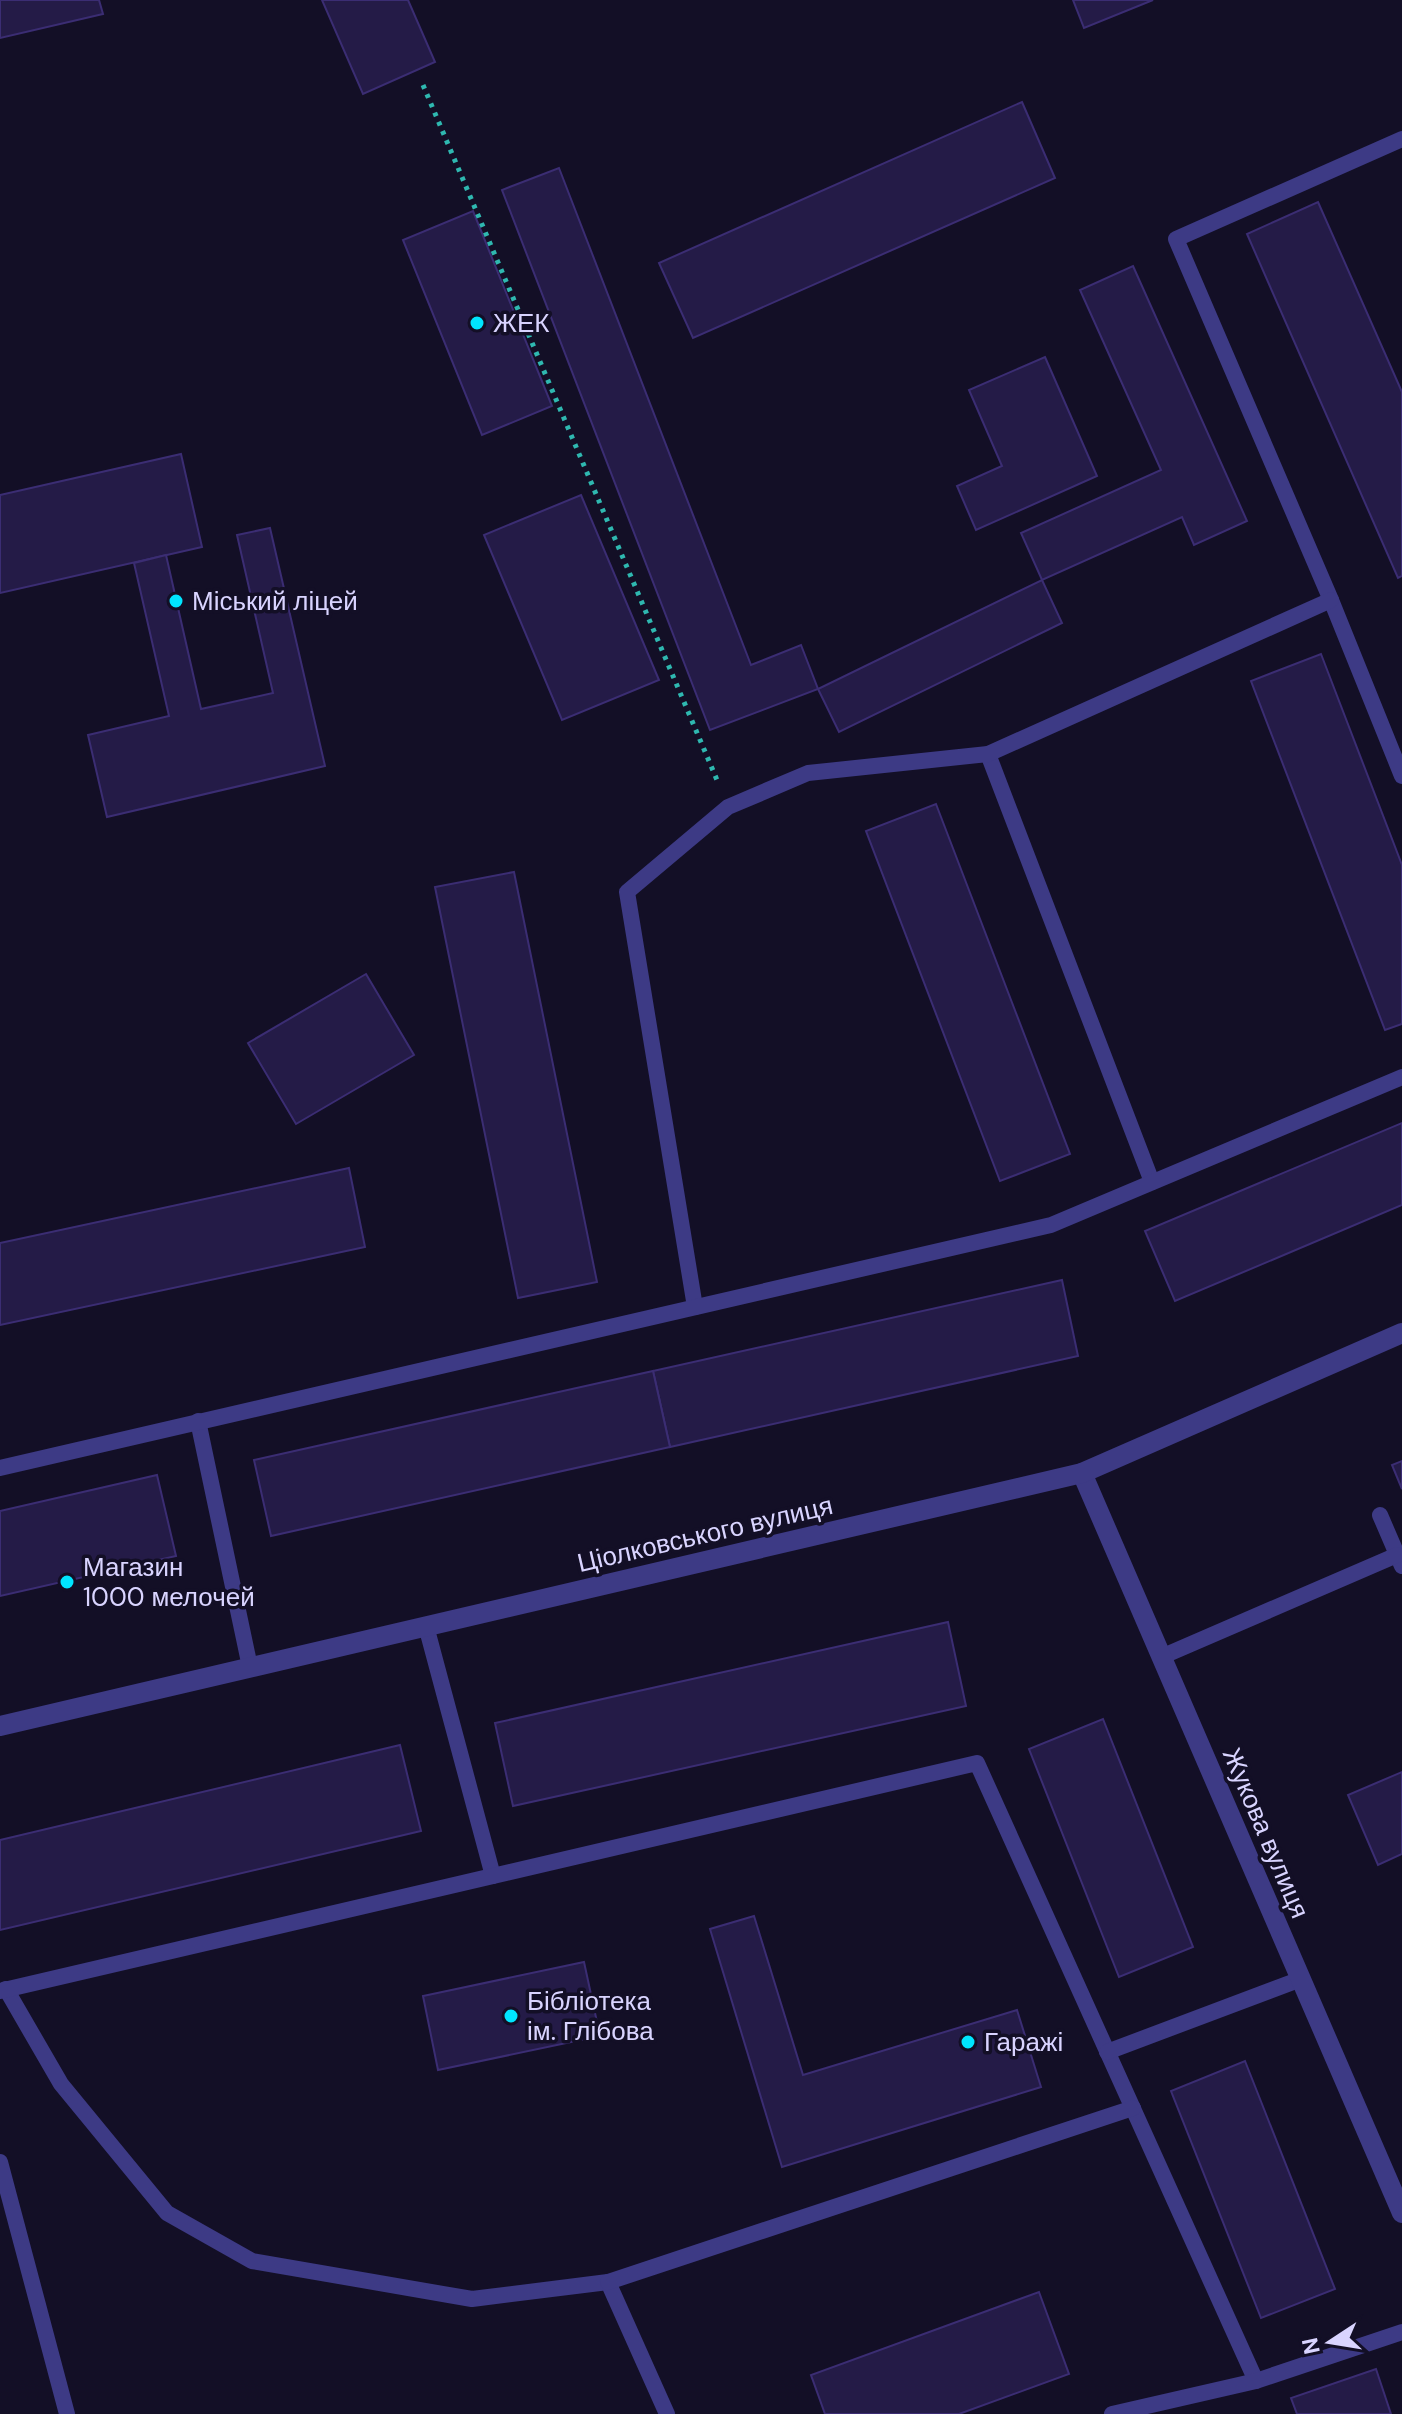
<svg xmlns="http://www.w3.org/2000/svg" width="1402" height="2414" font-family="'DM Sans',sans-serif">
	<style>
		.building { fill: #241b47; stroke: #3b2d73; stroke-width: 2 }
		.lines { fill: none; stroke-linecap: round; stroke-linejoin: round }
		.path { stroke: #2fb8b0; stroke-width: 5; stroke-dasharray: 4 6; stroke-linecap: butt }
		.service { stroke: #3d3a85; stroke-width: 16 }
		.minor { stroke: #3d3a85; stroke-width: 20 }
		.poi-dot { fill: #00e5ff; stroke: #130f26; stroke-width: 3 }
		.labels { text-anchor: middle; stroke-width: 7; stroke-linejoin: round; paint-order: stroke }
		.poi-label { font-size: 26px; fill: #d9d4ff; stroke: #130f26; text-anchor: start }
		.street-label { font-size: 26px; fill: #d9d4ff; stroke: #130f26 }
	</style>
	<rect width="100%" height="100%" fill="#130f26"/>
	<!-- building -->
	<g class="building">
		<polygon points="0,0 99,0 103,14 0,38"/>
		<polygon points="322,0 408,0 435,62 363,94"/>
		<polygon points="1073,0 1153,0 1084,28"/>
		<polygon points="1022,102 1055,178 693,338 659,263"/>
		<polygon points="559,168 751,665 801,645 818,689 710,730 502,190"/>
		<polygon points="1318,202 1402,392 1402,576 1398,578 1247,234"/>
		<polygon points="473,211 552,406 482,435 403,240"/>
		<polygon points="1133,266 1247,521 1194,545 1182,517 1042,580 1021,533 1161,470 1080,290"/>
		<polygon points="1045,357 1097,476 976,530 957,486 1002,466 969,390"/>
		<polygon points="181,454 202,547 0,593 0,495"/>
		<polygon points="581,495 659,680 562,720 484,535"/>
		<polygon points="270,528 325,766 107,817 88,735 169,716 134,563 166,555 201,709 273,693 237,535"/>
		<polygon points="1042,580 1062,623 839,732 818,689"/>
		<polygon points="1321,654 1402,865 1402,1024 1385,1030 1251,681"/>
		<polygon points="936,804 1070,1154 1000,1181 866,831"/>
		<polygon points="514,872 597,1282 518,1298 435,887"/>
		<polygon points="366,974 414,1055 296,1124 248,1043"/>
		<polygon points="1402,1123 1402,1205 1175,1301 1145,1231"/>
		<polygon points="349,1168 365,1247 0,1325 0,1243"/>
		<polygon points="1062,1280 1078,1356 670,1447 653,1371"/>
		<polygon points="653,1371 670,1447 271,1536 254,1460"/>
		<polygon points="1402,1461 1402,1489 1392,1465"/>
		<polygon points="157,1475 176,1556 0,1596 0,1511"/>
		<polygon points="948,1622 966,1706 513,1806 495,1723"/>
		<polygon points="1103,1719 1193,1947 1119,1977 1029,1749"/>
		<polygon points="400,1745 421,1831 0,1930 0,1840"/>
		<polygon points="1402,1772 1402,1854 1378,1865 1348,1795"/>
		<polygon points="754,1916 803,2075 1017,2010 1041,2087 782,2167 710,1929"/>
		<polygon points="584,1962 600,2036 438,2070 423,1996"/>
		<polygon points="1245,2061 1335,2289 1261,2318 1171,2091"/>
		<polygon points="1039,2292 1069,2374 959,2414 825,2414 811,2375"/>
		<polygon points="1376,2369 1391,2414 1297,2414 1291,2398"/>
	</g>
	<g class="lines">
		<!-- path -->
		<polyline class="path" points="423,85 717,780"/>
		<!-- service -->
		<g class="service">
			<polyline points="1402,139 1176,239 1331,600 1402,776"/>
			<polyline points="988,754 1152,1182"/>
			<polyline points="695,1307 627,892 728,807 808,773 988,754 1331,600"/>
			<polyline points="198,1421 250,1667"/>
			<polyline points="0,1468 1051,1225 1402,1077"/>
			<polyline points="1380,1515 1402,1566"/>
			<polyline points="426,1626 493,1876"/>
			<polyline points="1161,1657 1397,1555"/>
			<polyline points="6,1989 61,2084 167,2213 252,2261 472,2299 608,2282 667,2414"/>
			<polyline points="0,1991 977,1763 1256,2381"/>
			<polyline points="1107,2052 1301,1979"/>
			<polyline points="0,2162 67,2414"/>
			<polyline points="608,2282 1133,2108"/>
			<polyline points="1112,2414 1256,2381 1402,2332"/>
		</g>
		<!-- minor -->
		<g class="minor">
			<polyline points="1082,1473 1402,2213"/>
			<polyline points="0,1726 1082,1473 1402,1333"/>
		</g>
	</g>
	<!-- markers -->
	<g class="poi-dot">
		<circle cx="477" cy="323" r="8"/>
		<circle cx="176" cy="601" r="8"/>
		<circle cx="67" cy="1582" r="8"/>
		<circle cx="511" cy="2016" r="8"/>
		<circle cx="968" cy="2042" r="8"/>
	</g>
	<g class="labels">
		<!-- poi labels -->
		<g class="poi-label">
			<text x="493" y="332">ЖЕК</text>
			<text x="192" y="610">Міський ліцей</text>
			<text x="83" y="1576">Магазин<tspan x="83" dy="30">1000 мелочей</tspan></text>
			<text x="527" y="2010">Бібліотека<tspan x="527" dy="30">ім. Глібова</tspan></text>
			<text x="984" y="2051">Гаражі</text>
		</g>
		<!-- street labels -->
		<g class="street-label">
			<text transform="translate(705 1534) rotate(-13)" y="9">Ціолковського вулиця</text>
			<text transform="translate(1266 1833) rotate(67)" y="9">Жукова вулиця</text>
		</g>
	</g>
	<!-- north arrow -->
	<g transform="translate(1330 2342) rotate(258)" stroke="#130f26" stroke-width="6" paint-order="stroke">
	<path d="M0-6L14 30L0 20L-14 30Z" fill="#d9d4ff"/>
	<text y="-12" font-size="22" font-weight="bold" text-anchor="middle" fill="#d9d4ff">N</text>
	</g>
</svg>
